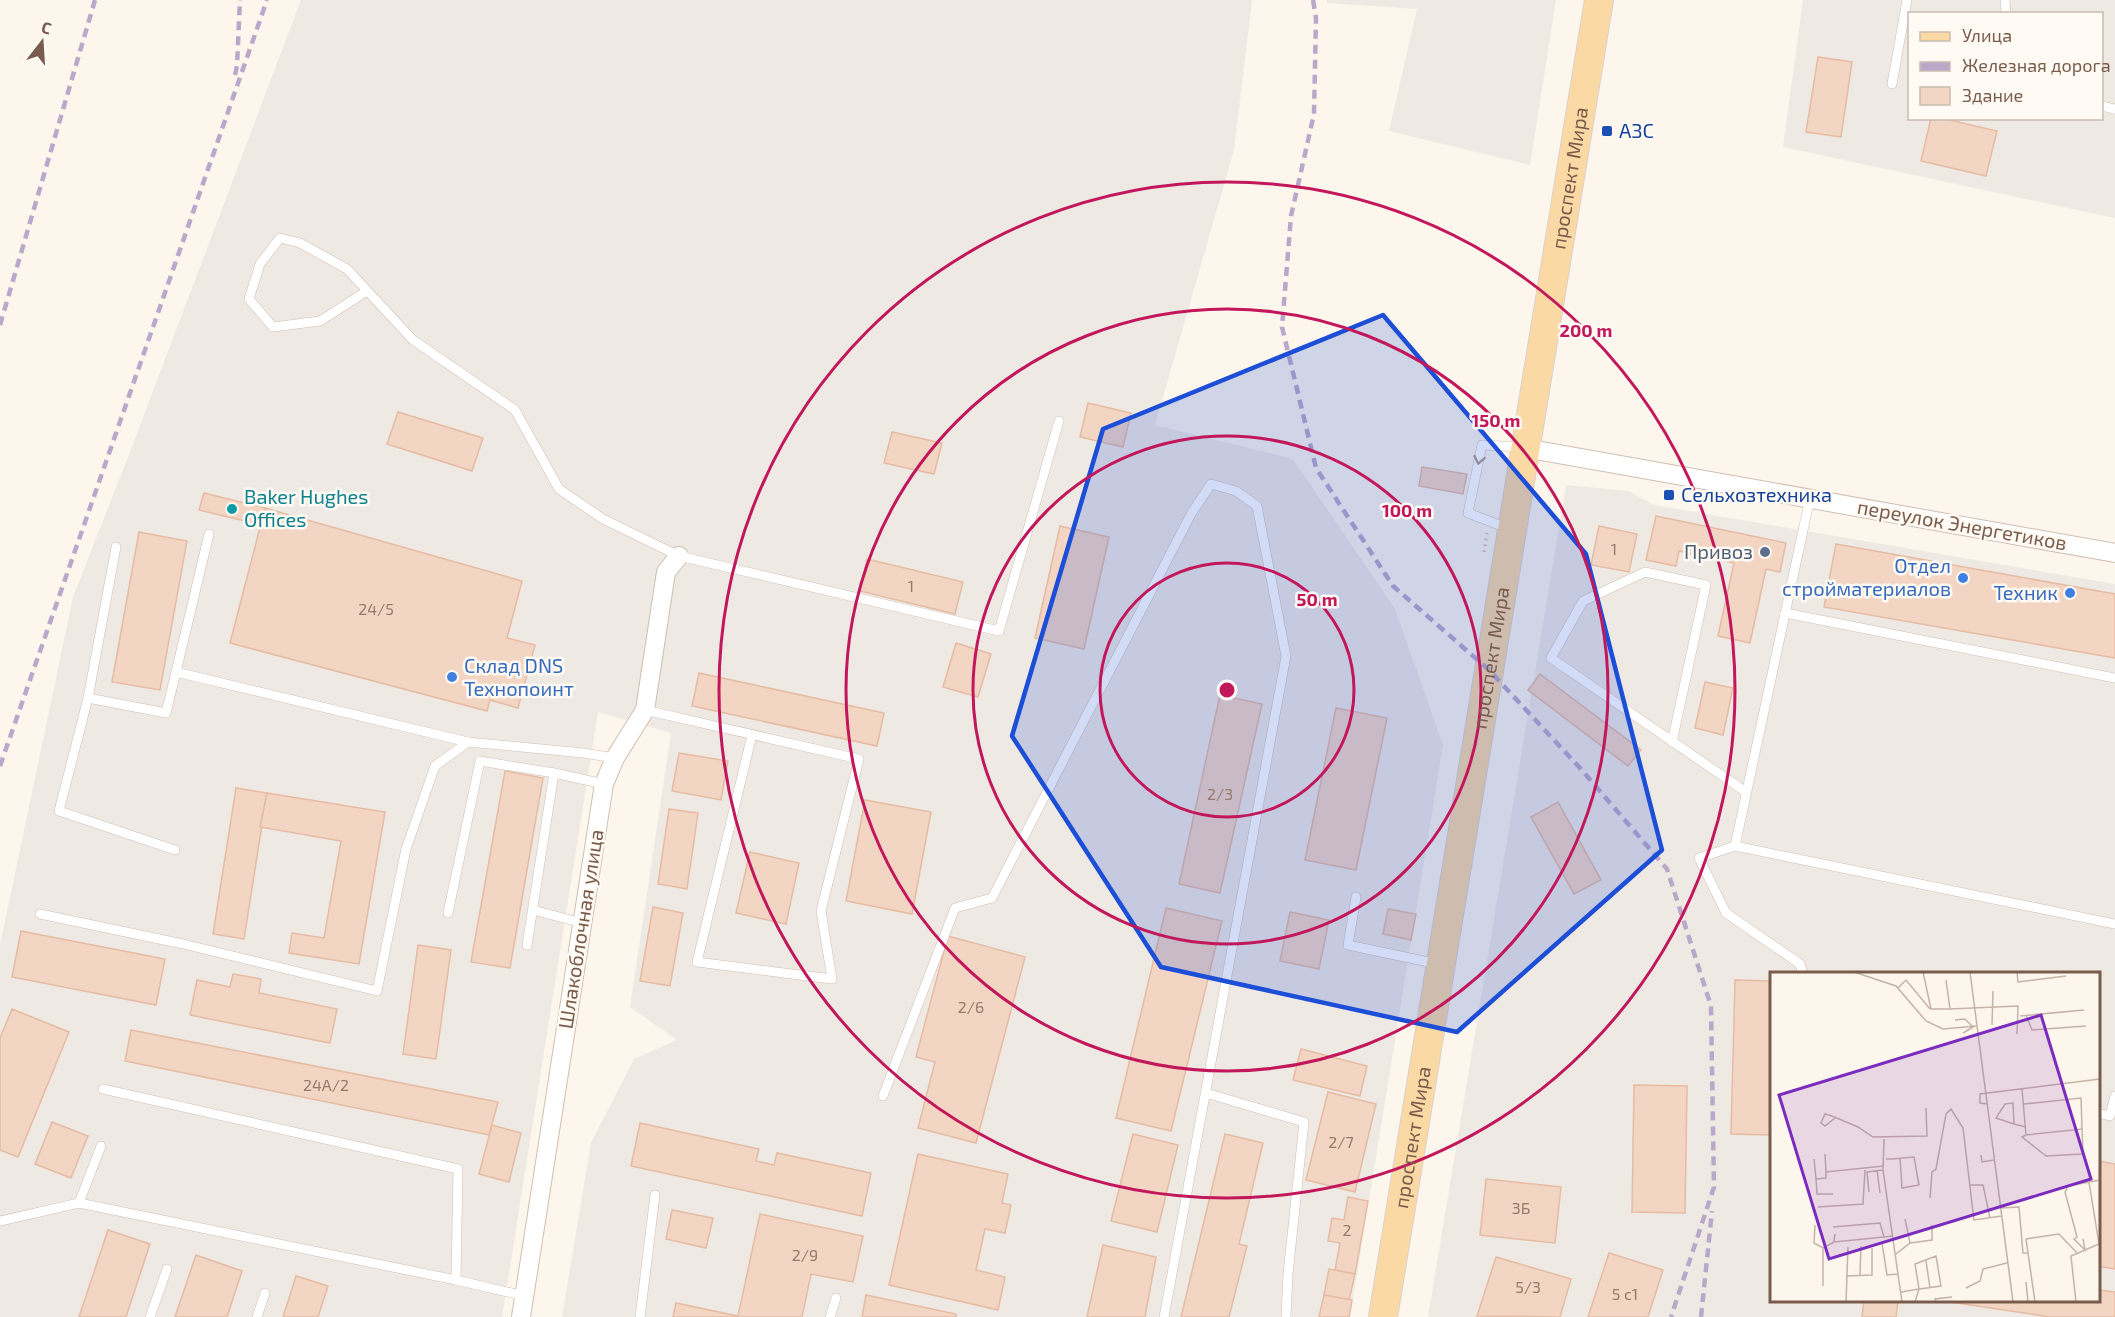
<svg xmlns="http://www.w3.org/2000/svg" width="2115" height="1317" viewBox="0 0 2115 1317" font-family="'Exo 2',sans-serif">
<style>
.industrial{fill:#efe9e4;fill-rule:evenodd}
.building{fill:#f3d5c3;stroke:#e6bba3;stroke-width:1.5}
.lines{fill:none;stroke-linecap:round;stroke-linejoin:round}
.service-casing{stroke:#d1beb0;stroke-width:10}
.minor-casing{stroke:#d1beb0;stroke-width:20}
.primary-casing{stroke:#dad1cd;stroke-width:30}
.path{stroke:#d9b8a5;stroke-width:3;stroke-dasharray:1.5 4.5;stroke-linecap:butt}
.service{stroke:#fff;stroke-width:9}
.minor{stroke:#fff;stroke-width:18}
.primary{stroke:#fbd9a5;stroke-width:28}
.rail{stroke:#b9a8c9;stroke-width:4.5;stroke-dasharray:9 6;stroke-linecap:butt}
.oneway{stroke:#af9d94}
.marked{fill:#1d4ed8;fill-opacity:0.2;stroke:#1d4ed8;stroke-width:4.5;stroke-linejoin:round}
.ring{fill:none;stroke:#c2185b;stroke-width:3}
.transit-dot{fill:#1a4fb4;stroke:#fffaf3;stroke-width:2}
.culture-dot{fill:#0f9aa8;stroke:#fffaf3;stroke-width:2}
.service-dot{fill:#5c6f8a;stroke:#fffaf3;stroke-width:2}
.shop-dot{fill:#3f7fe0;stroke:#fffaf3;stroke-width:2}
.labels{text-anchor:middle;stroke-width:5;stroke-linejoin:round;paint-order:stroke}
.number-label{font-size:16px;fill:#987a6a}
.transit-label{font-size:20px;fill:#164399;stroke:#fffaf3;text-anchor:start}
.street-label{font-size:20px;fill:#7a5c4d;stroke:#fffaf3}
.culture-label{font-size:20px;fill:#0d838f;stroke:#fffaf3;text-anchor:start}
.service-label{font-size:20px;fill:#4e5e75;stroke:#fffaf3;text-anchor:end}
.shop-label{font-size:20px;fill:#366cbe;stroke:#fffaf3;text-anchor:end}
.inset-road{fill:none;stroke:#c5b3a7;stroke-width:1.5}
.view{fill:#7b2cbf;fill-opacity:0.15;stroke:#7b2cbf;stroke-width:3}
.inset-edge{fill:none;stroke:#7a5c4d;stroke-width:3}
.centre{fill:#c2185b;stroke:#fffaf3;stroke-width:3}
.ring-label{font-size:18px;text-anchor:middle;font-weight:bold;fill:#c2185b;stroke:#fffaf3;stroke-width:5;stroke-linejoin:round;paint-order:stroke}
</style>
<rect width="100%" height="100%" fill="#fdf6ec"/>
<g class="industrial">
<polygon points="301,0 1252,0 1234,150 1155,425 1293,459 1395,609 1443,745 1350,1317 562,1317 591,1143 634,1059 677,1040 630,1007 671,733 598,712 502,1317 0,1317 0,945 73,597 130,452"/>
<polygon points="1327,0 1556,0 1530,165 1389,131 1417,9 1327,3"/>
<path d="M1803,0H2115V218L1783,147ZM1910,14H2102V118H1910Z"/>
<path d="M1566,485L1628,491L1654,505L2115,584V1317H1428ZM1772,974H2098V1300H1772Z"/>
</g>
<g class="building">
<polygon points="1818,57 1852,62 1841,137 1806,132"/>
<polygon points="1931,118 1941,118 1997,131 1986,176 1921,161"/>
<polygon points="1088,403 1131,413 1123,447 1080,437"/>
<polygon points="398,412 483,438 472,471 387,444"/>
<polygon points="892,432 942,443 934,474 884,463"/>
<polygon points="1422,467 1467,474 1463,494 1419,486"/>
<polygon points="204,493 265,508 261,525 199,510"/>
<polygon points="265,508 522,581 507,638 535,645 518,708 490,700 487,711 230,643"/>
<polygon points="1656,516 1786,543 1780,572 1766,569 1750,643 1718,636 1734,563 1679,551 1676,566 1646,560"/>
<polygon points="1060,526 1109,537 1084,649 1035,638"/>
<polygon points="1599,526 1637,534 1629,572 1591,565"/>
<polygon points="139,532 187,541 160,690 112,682"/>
<polygon points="1836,544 2115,594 2115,658 1824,607"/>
<polygon points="867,559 963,582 955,614 860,591"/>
<polygon points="956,643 991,654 978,697 943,687"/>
<polygon points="699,673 884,713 877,746 692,706"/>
<polygon points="1540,674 1641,750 1628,766 1528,690"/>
<polygon points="1705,682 1733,688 1723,735 1695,728"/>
<polygon points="1220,695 1262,704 1220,893 1179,884"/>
<polygon points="1336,708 1387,718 1356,870 1305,860"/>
<polygon points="679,753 728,761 721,800 672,791"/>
<polygon points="505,771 543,778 510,968 471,962"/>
<polygon points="236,788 267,793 244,939 213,934"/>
<polygon points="267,793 385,812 359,964 289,953 292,933 324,938 341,841 260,827"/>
<polygon points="865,800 931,812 912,914 846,901"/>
<polygon points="1558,802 1601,880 1574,894 1531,817"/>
<polygon points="669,809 698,813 687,889 658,884"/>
<polygon points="750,852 799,863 786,924 736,913"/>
<polygon points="653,907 683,913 670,986 640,981"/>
<polygon points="1166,908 1222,921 1171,1131 1116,1118"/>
<polygon points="1388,909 1416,914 1411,940 1383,934"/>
<polygon points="1290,912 1329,920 1319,969 1280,961"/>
<polygon points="21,931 165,959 156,1005 12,977"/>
<polygon points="948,936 1025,957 976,1143 918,1128 935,1062 916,1057"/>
<polygon points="418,945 451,950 436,1059 403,1054"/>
<polygon points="233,974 261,979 259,993 337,1009 330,1043 190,1015 197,980 230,987"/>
<polygon points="1735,980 1772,981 1772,1135 1731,1134"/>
<polygon points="12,1009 69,1032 18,1157 0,1150 0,1038"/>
<polygon points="131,1030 447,1092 498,1102 489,1135 125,1061"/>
<polygon points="1301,1049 1367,1066 1360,1096 1293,1080"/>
<polygon points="1634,1085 1687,1086 1685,1213 1632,1212"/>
<polygon points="1328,1092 1376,1104 1355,1192 1306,1180"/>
<polygon points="52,1122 88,1136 71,1178 35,1164"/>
<polygon points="640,1123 759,1149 756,1161 774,1165 777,1153 871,1173 862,1216 631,1166"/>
<polygon points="492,1125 521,1133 509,1182 479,1174"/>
<polygon points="1133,1134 1178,1145 1157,1232 1111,1221"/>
<polygon points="1225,1134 1263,1143 1239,1244 1247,1246 1229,1317 1181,1317"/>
<polygon points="918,1154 1008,1174 1002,1203 1011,1205 1005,1233 985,1229 976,1270 1005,1277 998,1310 889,1285"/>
<polygon points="2098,1161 2115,1164 2115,1269 2098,1266"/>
<polygon points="1486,1179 1561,1187 1555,1243 1480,1235"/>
<polygon points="1348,1197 1368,1201 1355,1274 1335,1270 1340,1243 1328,1241 1332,1218 1344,1220"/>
<polygon points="672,1210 713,1218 706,1248 666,1239"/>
<polygon points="760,1214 863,1236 853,1282 811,1274 802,1317 673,1317 676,1303 738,1316"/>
<polygon points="108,1230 150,1244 126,1317 79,1317"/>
<polygon points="1103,1245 1156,1257 1145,1317 1087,1317"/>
<polygon points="1609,1253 1663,1270 1648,1317 1588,1317"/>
<polygon points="196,1255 242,1271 227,1317 175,1317"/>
<polygon points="1496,1257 1571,1279 1560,1317 1477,1316"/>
<polygon points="1329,1269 1355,1274 1349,1300 1324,1295"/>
<polygon points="296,1276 328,1286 318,1317 283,1317"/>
<polygon points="2098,1290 2115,1292 2115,1317 2050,1317 1937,1300 2098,1300"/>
<polygon points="866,1295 956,1314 956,1317 862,1317"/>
<polygon points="1324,1295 1352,1300 1349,1317 1319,1317"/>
<polygon points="1864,1300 1898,1300 1896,1317 1862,1317"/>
</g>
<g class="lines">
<defs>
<g id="service">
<polyline points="2005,0 2006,14"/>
<polyline points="1892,84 1907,0"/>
<polyline points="2102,106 2115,109"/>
<polyline points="367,291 320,321 273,327 249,299 260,264 280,238 300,243 347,269 413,340 515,410 559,489 603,519 679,556 999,631 1059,421"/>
<polyline points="1510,529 1468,513 1482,445 1523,447"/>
<polyline points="209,534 176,672 468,742 583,753 615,758"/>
<polyline points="116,547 88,698 166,713 176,672"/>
<polyline points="1785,613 2115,678"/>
<polyline points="88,698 59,811 175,850"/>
<polyline points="645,710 859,759 821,911 832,979 697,962 752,735"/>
<polyline points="1672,742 1706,585 1645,572 1583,601 1551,658 1746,792"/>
<polyline points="1735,846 1810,498"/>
<polyline points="1356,897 1348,945 1438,964"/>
<polyline points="533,910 582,923"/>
<polyline points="448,913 480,761 554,773 604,784"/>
<polyline points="40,914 183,944 377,991 406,849 435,766 468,742"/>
<polyline points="527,945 554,773"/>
<polyline points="1803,974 1800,964 1726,913 1699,858 1735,846 2115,924"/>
<polyline points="103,1089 458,1169 456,1280 525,1296"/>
<polyline points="1206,1093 1304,1122 1288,1274 1286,1317"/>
<polyline points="883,1096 955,908 992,898 1191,514 1211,484 1236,491 1257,506 1286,656 1164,1317"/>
<polyline points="2098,1113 2110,1116 2115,1096"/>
<polyline points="101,1146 79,1203 456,1280"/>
<polyline points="0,1221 79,1203"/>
<polyline points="150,1317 167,1269"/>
<polyline points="257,1317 265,1293"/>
<polyline points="640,1317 655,1195"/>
<polyline points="830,1317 836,1298"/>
</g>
<g id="minor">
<polyline points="1525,448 2115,553"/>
<polyline points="521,1317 604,784 615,758 645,710 666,572 679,556"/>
</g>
<g id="primary">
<path id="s1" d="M1383,1317L1599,0"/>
</g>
</defs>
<use href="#service" class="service-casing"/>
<use href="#minor" class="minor-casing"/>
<use href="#primary" class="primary-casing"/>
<polyline class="path" points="1484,552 1487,533"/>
<use href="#service" class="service"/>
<use href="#minor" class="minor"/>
<use href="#primary" class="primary"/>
<g class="rail">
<polyline points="1313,0 1316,18 1314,114 1291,216 1282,327 1316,468 1393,586 1489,670 1580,768 1667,869 1711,1006 1714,1187 1671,1317"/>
<polyline points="235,75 237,66 240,0"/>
<polyline points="0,325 95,0"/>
<polyline points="0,766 267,0"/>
<polyline points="1701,1317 1712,1211"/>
</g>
</g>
<defs><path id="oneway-chevron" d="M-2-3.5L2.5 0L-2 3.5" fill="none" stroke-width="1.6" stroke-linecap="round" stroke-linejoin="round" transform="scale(1.5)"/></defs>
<use class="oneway" href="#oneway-chevron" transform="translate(1479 460) rotate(101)"/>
<path class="marked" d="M1383,315L1586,554L1662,850L1457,1032L1161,967L1012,736L1103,429Z"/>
<g class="ring">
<circle cx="1227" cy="690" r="127"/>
<circle cx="1227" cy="690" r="254"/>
<circle cx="1227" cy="690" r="381"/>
<circle cx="1227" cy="690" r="508"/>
</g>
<g class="transit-dot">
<rect x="1601" y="125" width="12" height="12" rx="3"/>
<rect x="1663" y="489" width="12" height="12" rx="3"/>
</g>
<circle class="culture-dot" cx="232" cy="509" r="6"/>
<circle class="service-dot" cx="1765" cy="552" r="6"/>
<g class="shop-dot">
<circle cx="1963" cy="578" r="6"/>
<circle cx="2070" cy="593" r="6"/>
<circle cx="452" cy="677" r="6"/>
</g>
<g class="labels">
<g class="number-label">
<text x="1614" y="555">1</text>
<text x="911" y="592">1</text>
<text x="376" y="615">24/5</text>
<text x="1220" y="800">2/3</text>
<text x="971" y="1013">2/6</text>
<text x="326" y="1091">24А/2</text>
<text x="1341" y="1148">2/7</text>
<text x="1521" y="1214">3Б</text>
<text x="1347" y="1236">2</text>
<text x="805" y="1261">2/9</text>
<text x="1528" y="1293">5/3</text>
<text x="1625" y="1300">5 с1</text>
</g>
<g class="transit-label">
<text x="1619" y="138">АЗС</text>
<text x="1681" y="502">Сельхозтехника</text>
</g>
<g class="street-label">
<text dy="7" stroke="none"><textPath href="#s1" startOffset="1154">проспект Мира</textPath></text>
<text transform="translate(1962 525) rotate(10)" y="7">переулок Энергетиков</text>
<text dy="7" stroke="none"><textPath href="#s1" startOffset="668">проспект Мира</textPath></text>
<text transform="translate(581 929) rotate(-81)" y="7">Шлакоблочная улица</text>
<text dy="7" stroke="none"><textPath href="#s1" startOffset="182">проспект Мира</textPath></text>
</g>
<g class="culture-label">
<text x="244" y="504">Baker Hughes<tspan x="244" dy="23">Offices</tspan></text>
</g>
<g class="service-label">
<text x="1753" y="559">Привоз</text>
</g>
<g class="shop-label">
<text x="1951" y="573">Отдел<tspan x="1951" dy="23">стройматериалов</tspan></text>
<text x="2058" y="600">Техник</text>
<text x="464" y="673" text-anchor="start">Склад DNS<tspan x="464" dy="23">Технопоинт</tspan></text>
</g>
</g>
<g transform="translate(1770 972)">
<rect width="330" height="330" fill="#fdf6ec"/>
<path class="inset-road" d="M84,0L126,14L156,49L173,57L206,54M153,0L161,37H180M200,0L243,330M247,0L248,10L296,4M176,8L180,37L248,34L247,62M128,16L136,8L160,37M256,43L262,58L316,54M250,44L314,38M185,48L195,47L203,55L193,61M222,53L223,19M252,117L256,163L312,157L313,182L276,184L252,165L256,163M217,132L210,131V122L330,107M254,132L311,126L312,157M65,146L55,154L51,151L55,142L62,144L88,155L103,165L157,164L156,136M244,152L243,131L235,132L226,146L244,152L256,155M114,167L113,198L132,330M55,182L56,200L114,194M211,183L212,190L224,188M44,187L46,207L56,206V200M116,187H122L144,185L149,213L132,216L130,186M107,198L110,221M46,207L47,222H63M200,213H213L220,246M99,220L97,200L113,198M160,226L162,200L166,197L176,142L181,137L193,156L204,248L232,244M48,235L93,232L95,198M231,236L249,235L253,281H258M135,247L140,271M45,253L44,271L53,276L64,270M63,255L110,251L114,265L123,264M65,262L64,270L114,265M313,267L315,278L304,267L307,265L295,220L298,214L330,208M112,271L117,303L128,302M126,282L140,271L162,268V253M156,289L160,316M90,303L91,274M76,304L102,303V276M256,310L258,330M53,314V276M196,316L210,309L213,297L237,291M131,320L149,317L171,314L166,284L145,292L149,317L145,330M76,330L78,275M166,330L165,327L182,325M265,330L256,267L289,262L308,282M306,330L301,284L329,272L319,210"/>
<path class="view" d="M271,43L321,207L59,287L9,123Z"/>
<rect width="330" height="330" class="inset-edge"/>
</g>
<circle cx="1227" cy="690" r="9" class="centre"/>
<g class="ring-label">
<text x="1586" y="337">200 m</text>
<text x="1496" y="427">150 m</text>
<text x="1407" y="517">100 m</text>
<text x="1317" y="606">50 m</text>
</g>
<rect x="1908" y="12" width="195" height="108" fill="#fffaf3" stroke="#cabbb1" stroke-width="1.5"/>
<rect x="1920" y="32" width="30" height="9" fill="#fbd9a5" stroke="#cabbb1" stroke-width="1.5"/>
<text x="1962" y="42" font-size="18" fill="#7a5c4d">Улица</text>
<rect x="1920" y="62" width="30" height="9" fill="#b9a8c9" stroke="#cabbb1" stroke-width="1.5"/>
<text x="1962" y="72" font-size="18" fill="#7a5c4d">Железная дорога</text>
<rect x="1920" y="87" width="30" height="18" fill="#f3d5c3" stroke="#cabbb1" stroke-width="1.5"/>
<text x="1962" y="102" font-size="18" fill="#7a5c4d">Здание</text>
<g transform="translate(42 42) rotate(17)" stroke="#fffaf3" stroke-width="4.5" paint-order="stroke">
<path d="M0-4.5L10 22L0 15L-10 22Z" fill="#7a5c4d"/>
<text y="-9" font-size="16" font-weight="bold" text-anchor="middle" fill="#7a5c4d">С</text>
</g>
</svg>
